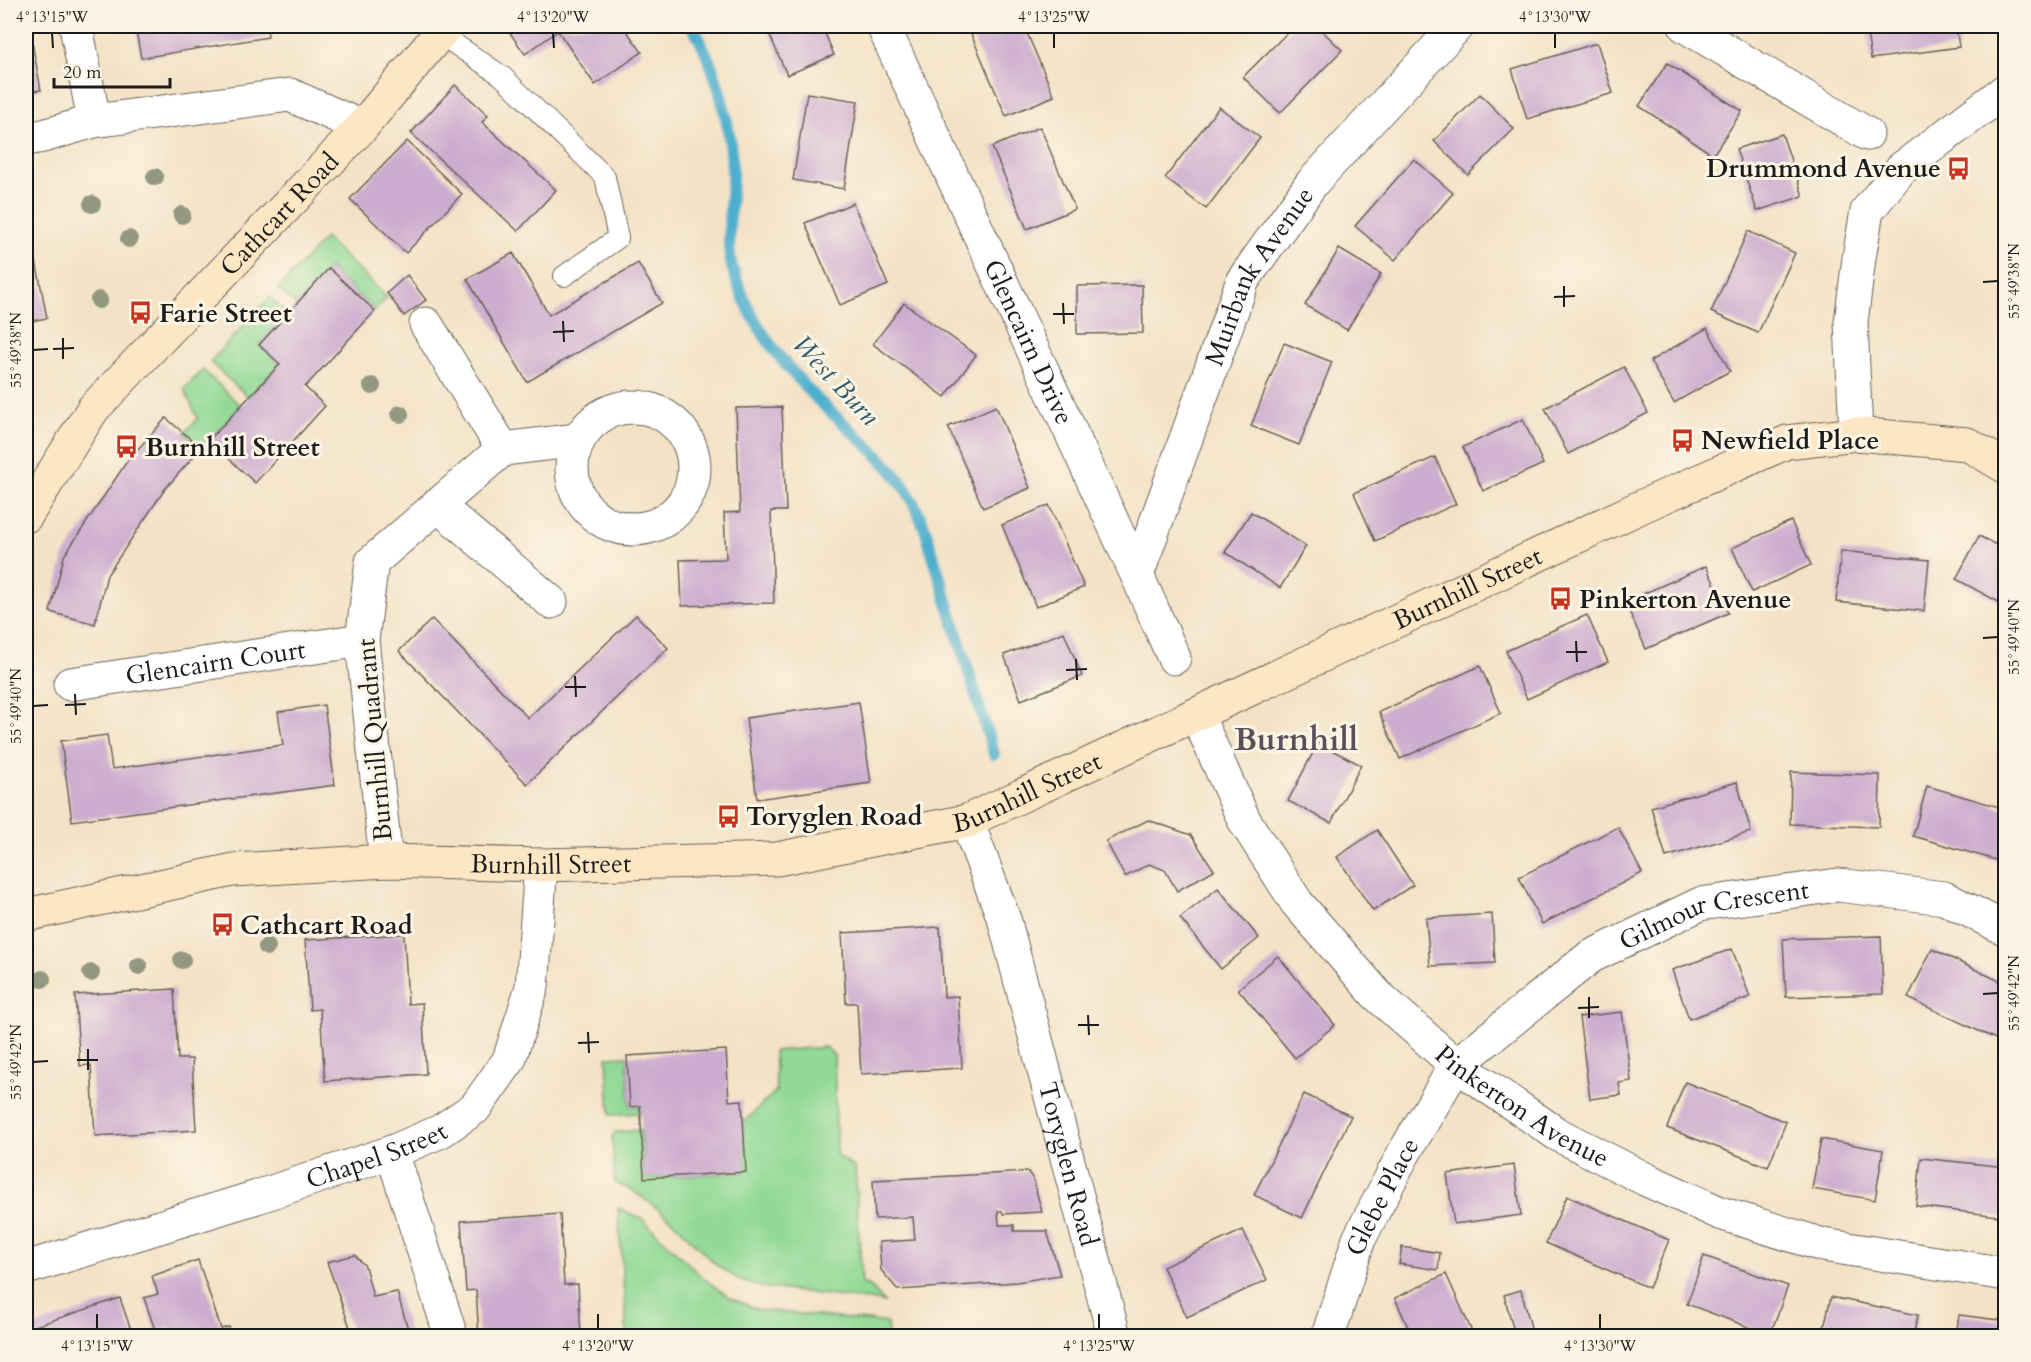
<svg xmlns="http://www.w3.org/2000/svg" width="2031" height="1362" viewBox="0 0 2031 1362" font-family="Cardo,serif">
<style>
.green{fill:#91d994;stroke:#567a58;stroke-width:1.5}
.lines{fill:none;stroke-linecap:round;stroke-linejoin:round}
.stream{stroke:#4eafcd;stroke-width:12}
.building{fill:#cdadcf}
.lane-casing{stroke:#676158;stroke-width:22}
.street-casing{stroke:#676158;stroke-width:35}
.secondary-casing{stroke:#676158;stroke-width:35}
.lane{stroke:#fff;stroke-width:20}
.street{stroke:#fff;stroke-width:33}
.secondary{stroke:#fce6c4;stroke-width:33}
.tree{fill:#939980}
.ticks{fill:none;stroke:#1c1c1c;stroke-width:2}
.labels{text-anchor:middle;stroke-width:6;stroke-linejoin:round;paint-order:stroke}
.poi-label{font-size:26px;font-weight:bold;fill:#1c1c1c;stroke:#fcf5e5;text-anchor:start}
.street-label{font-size:26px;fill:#1c1c1c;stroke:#fcf5e5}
.water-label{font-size:27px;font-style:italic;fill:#325e6c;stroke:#fcf5e5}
.district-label{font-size:32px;font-weight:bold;fill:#5a4f5b;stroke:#fcf5e5}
.neatline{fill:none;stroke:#1c1c1c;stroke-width:2}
.ticks-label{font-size:15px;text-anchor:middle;fill:#1c1c1c}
</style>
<rect width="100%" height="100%" fill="#fcf5e5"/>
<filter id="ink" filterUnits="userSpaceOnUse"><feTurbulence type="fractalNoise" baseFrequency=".0167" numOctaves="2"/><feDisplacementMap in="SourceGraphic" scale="12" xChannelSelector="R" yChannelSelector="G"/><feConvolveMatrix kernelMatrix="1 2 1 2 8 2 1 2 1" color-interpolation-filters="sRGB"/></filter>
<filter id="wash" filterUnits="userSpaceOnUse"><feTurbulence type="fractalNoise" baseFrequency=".008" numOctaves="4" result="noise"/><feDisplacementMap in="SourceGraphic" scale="24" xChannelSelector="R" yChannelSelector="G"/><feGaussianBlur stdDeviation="1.35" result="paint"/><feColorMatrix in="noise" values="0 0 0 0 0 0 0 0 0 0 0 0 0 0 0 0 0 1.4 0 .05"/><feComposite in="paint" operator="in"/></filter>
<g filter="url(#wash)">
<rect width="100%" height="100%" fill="#f3e2c6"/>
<g class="green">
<polygon points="325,238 387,297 375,311 329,268 296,305 278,289"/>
<polygon points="270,297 287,314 259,345 280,364 248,397 210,362"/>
<polygon points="203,370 241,406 201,448 184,433 198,419 184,389"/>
<polygon points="825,1047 834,1055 837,1156 855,1168 862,1284 869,1285 884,1302 761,1287 741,1281 714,1263 675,1223 653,1205 633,1191 615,1183 612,1136 616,1132 641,1130 644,1178 745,1172 743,1123 776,1091 774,1051"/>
<polygon points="627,1056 630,1107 640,1106 640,1113 610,1115 607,1057"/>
<polygon points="618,1208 642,1219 702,1277 730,1298 759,1310 887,1323 888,1336 627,1336"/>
</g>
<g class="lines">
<path class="stream" d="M692,26C717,67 733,130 732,178C731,204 727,230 730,256C731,269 739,286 744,299C763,340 788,369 819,401C846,427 881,454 903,485C913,499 919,514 925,529L994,754"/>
</g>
<g id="blocks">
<g class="building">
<polygon points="26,26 29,26 41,90 26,92"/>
<polygon points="135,26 267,26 268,37 141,58"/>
<polygon points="505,26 623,26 642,52 595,85 558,31 525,54"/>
<polygon points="766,26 822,26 834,55 787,75"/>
<polygon points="990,26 1024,26 1054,96 1006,116 971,34"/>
<polygon points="1294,26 1317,26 1342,50 1280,113 1243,77"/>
<polygon points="1866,26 1956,26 1959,47 1871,59"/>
<polygon points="1597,43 1613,93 1527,119 1512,69"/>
<polygon points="1667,63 1742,111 1713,155 1639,106"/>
<polygon points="455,85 488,115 482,122 556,190 518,231 411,133"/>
<polygon points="807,93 858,101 844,189 793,180"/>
<polygon points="1480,94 1514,129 1468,175 1434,141"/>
<polygon points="1219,107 1260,138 1206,209 1165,178"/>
<polygon points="1040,127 1075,209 1027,229 992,147"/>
<polygon points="1782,134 1803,196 1757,211 1736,149"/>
<polygon points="407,141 462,194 406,253 350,199"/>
<polygon points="1414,159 1453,193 1395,260 1355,226"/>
<polygon points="853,203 888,285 840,305 805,223"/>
<polygon points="26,209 47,318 26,322"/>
<polygon points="1748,231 1795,253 1758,333 1711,312"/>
<polygon points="1339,249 1381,274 1347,330 1305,305"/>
<polygon points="513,253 549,315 638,263 662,303 527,382 467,279"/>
<polygon points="329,268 375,311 305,387 325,406 255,483 209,440 280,364 259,345"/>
<polygon points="407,275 426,300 404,316 387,293"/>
<polygon points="1142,285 1143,333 1077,334 1077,286"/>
<polygon points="904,303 976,355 945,397 873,344"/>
<polygon points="1707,328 1730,371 1674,403 1650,361"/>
<polygon points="1284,343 1332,362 1299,445 1251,426"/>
<polygon points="1624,367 1648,413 1568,454 1545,408"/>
<polygon points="996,406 1030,488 983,508 948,427"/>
<polygon points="782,407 786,511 771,511 774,603 682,606 680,560 726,559 724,513 740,512 736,408"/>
<polygon points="166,418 201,448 165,489 107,575 95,624 50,612 64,556 128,460"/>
<polygon points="1523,419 1543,464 1483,491 1463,447"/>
<polygon points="1435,457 1456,504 1375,541 1354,493"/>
<polygon points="1049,505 1084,587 1036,607 1002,525"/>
<polygon points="1251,512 1306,546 1280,588 1225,552"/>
<polygon points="1791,521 1811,565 1752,592 1732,548"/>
<polygon points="1979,536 2006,550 2006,606 1956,579"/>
<polygon points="1841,551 1929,560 1924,611 1836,602"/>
<polygon points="1706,566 1728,613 1646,649 1625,602"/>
<polygon points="636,615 668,648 527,784 399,651 432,619 528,718"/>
<polygon points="1587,615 1608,662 1527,699 1506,651"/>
<polygon points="1064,632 1082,676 1021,700 1004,655"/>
<polygon points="1480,666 1501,713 1400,759 1379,712"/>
<polygon points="859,702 871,783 757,799 746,718"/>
<polygon points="324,705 335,785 72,821 61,741 107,735 112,769 283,745 278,712"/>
<polygon points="1318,743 1361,765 1331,823 1288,801"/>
<polygon points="1791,772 1880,775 1879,827 1790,824"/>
<polygon points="1737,782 1751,832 1666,857 1651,807"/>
<polygon points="1927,786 2006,809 2006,863 1913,836"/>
<polygon points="1148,820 1191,835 1214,870 1177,891 1165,870 1149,864 1125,877 1106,841"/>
<polygon points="1618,827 1642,873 1542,924 1519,877"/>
<polygon points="1377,830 1413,885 1373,911 1337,857"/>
<polygon points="1218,888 1259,938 1221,969 1180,918"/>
<polygon points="1492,914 1495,963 1430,966 1426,918"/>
<polygon points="940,927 944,997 958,996 962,1068 861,1074 857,1003 846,1003 842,933"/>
<polygon points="404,934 408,1004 422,1003 426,1074 325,1081 320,1009 310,1010 305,940"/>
<polygon points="1881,936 1883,994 1786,997 1783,939"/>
<polygon points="1732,949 1750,997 1689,1019 1672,970"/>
<polygon points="1932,949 2006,984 2006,1026 1998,1040 1908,998"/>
<polygon points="1278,956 1335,1025 1295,1058 1238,989"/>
<polygon points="174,989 178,1059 192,1059 196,1130 95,1136 91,1065 80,1066 75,995"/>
<polygon points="1622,1012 1631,1081 1619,1083 1621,1095 1590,1099 1579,1017"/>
<polygon points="726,1050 729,1101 742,1100 746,1172 644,1178 640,1106 630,1107 627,1056"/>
<polygon points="1685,1082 1786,1122 1768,1167 1667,1128"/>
<polygon points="1304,1094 1351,1116 1302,1218 1254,1195"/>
<polygon points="1821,1139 1883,1150 1875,1200 1812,1189"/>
<polygon points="1921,1158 2006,1167 2006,1217 1916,1206"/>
<polygon points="1514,1165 1521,1215 1454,1224 1447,1174"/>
<polygon points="1028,1172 1033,1179 1042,1212 1003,1214 1002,1211 998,1211 999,1225 1014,1225 1014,1231 1047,1231 1060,1275 1017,1282 898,1290 881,1270 879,1242 915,1240 913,1217 875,1219 873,1180"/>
<polygon points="1567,1196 1669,1240 1649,1288 1546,1243"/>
<polygon points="560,1214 564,1285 578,1284 581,1336 479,1336 476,1290 466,1291 461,1221"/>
<polygon points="1243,1230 1267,1280 1187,1317 1163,1267"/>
<polygon points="1402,1247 1440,1253 1438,1270 1399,1264"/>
<polygon points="355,1255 365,1266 373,1297 397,1292 410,1336 353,1336 327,1262"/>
<polygon points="1704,1256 1788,1286 1770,1335 1687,1304"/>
<polygon points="198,1260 221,1329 229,1327 233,1336 173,1336 170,1328 156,1333 144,1298 158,1294 152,1276"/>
<polygon points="1446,1274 1474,1336 1412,1336 1395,1298"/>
<polygon points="1521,1290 1532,1331 1515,1335 1504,1295"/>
<polygon points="1831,1297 1918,1315 1913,1336 1822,1336"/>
<polygon points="120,1298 133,1336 26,1336 26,1329"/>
<polygon points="1959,1315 2006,1321 2006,1336 1956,1336"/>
</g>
</g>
</g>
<g filter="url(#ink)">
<use href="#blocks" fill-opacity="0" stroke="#676158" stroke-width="1.5"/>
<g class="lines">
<defs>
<polyline id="lane" points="440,34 502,76 605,177 618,238 564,276"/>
<g id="street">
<polyline points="76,26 94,121"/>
<path id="s1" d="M883,26L1137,575L1174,658"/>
<polyline points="1685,26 1867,134"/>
<polyline points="26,139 43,136 94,121 290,95 362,127"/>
<polyline points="426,324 503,449"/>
<circle cx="633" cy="468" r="61"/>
<polyline points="1856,434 1851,322 1859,258 1867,211 1901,169 2006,90"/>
<polyline points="437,505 551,602"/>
<path id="s2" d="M1137,575L1243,280L1312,183L1457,26"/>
<path id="s3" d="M70,684L362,640"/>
<path id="s4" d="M1197,715L1244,820L1297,903L1376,994L1456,1065L1557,1134L1645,1179L1720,1213L1823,1245L2006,1274"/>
<path id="s5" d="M967,821L1005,922L1114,1336"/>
<polyline points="386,861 362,640 372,562 503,449 578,440"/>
<polyline points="392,1152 451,1336"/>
<path id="s6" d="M26,1268L257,1197L392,1152L441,1131L475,1108L509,1060L532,987L541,865"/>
<path id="s7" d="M1328,1336L1359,1239L1404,1153L1456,1065L1590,957L1700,904L1838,885L1944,898L2006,929"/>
</g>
<g id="secondary">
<path id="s8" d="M26,516L93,409L362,127L446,26"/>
<path id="s9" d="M26,915L233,870L386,861L541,865L777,859L967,821L1645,505L1787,442L1856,434L1967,444L2006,467"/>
</g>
</defs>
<use href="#lane" class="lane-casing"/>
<use href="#street" class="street-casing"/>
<use href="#secondary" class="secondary-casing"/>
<use href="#lane" class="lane"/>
<use href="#street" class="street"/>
<use href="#secondary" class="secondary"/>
</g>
<g class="tree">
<circle cx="155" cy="177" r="9"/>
<circle cx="92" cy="204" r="9"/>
<circle cx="182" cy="215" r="9"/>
<circle cx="129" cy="239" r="9"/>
<circle cx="99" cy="300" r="9"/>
<circle cx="372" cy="386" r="9"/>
<circle cx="400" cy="414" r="9"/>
<circle cx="267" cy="947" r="9"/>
<circle cx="182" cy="960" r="9"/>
<circle cx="139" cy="966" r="9"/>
<circle cx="91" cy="973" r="9"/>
<circle cx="42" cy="979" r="9"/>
</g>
</g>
<path class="ticks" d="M52,33L53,48M553,33L554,48M1054,33V48M1555,33V48M1983,282L1998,281M1564,286V307M1554,297L1575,296M1063,303L1064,324M1053,314H1074M563,321L564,342M553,332L574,331M63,338V359M53,349L74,348M33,350L48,349M1983,638L1998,637M1576,641L1577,662M1566,652H1587M1076,659L1077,680M1066,670L1087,669M575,676L576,697M565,687H586M75,694L76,715M65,705L86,704M33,706L48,705M1983,994L1998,993M1589,997V1018M1578,1008L1599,1007M1088,1015L1089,1035M1078,1025H1099M588,1032L589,1053M578,1043L599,1042M88,1049V1070M77,1060H98M33,1062L48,1061M97,1314V1329M598,1314V1329M1099,1314V1329M1600,1314V1329"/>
<defs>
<symbol id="bus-bare" viewBox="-9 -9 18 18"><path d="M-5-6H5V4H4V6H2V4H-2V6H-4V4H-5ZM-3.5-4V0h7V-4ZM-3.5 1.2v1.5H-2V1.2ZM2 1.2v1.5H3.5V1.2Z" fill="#c8321e" stroke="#fcf5e5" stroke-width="2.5" paint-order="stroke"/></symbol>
</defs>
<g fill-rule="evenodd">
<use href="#bus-bare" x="1942" y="152" width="33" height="33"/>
<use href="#bus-bare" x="124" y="296" width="33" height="33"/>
<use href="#bus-bare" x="1666" y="424" width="33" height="33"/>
<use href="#bus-bare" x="110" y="430" width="33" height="33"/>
<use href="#bus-bare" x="1544" y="582" width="33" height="33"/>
<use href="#bus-bare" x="712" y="800" width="33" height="33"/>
<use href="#bus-bare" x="206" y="908" width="33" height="33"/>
</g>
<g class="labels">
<g class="poi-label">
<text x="1941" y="177" text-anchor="end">Drummond Avenue</text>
<text x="159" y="322">Farie Street</text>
<text x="1701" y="449">Newfield Place</text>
<text x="145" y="456">Burnhill Street</text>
<text x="1579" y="608">Pinkerton Avenue</text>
<text x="746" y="825">Toryglen Road</text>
<text x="240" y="934">Cathcart Road</text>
</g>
<g class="street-label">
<text dy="9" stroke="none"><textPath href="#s8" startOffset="396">Cathcart Road</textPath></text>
<text dy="9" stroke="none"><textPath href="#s2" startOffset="324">Muirbank Avenue</textPath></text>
<text dy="9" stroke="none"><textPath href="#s1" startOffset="348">Glencairn Drive</textPath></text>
<text dy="9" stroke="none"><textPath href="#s9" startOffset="1502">Burnhill Street</textPath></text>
<text dy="9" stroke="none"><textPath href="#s3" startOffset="147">Glencairn Court</textPath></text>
<text transform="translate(374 740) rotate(-95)" y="9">Burnhill Quadrant</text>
<text dy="9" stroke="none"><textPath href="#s9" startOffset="1016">Burnhill Street</textPath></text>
<text dy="9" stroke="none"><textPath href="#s9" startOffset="530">Burnhill Street</textPath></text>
<text dy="9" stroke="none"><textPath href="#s7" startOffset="606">Gilmour Crescent</textPath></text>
<text dy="9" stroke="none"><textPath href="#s4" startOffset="519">Pinkerton Avenue</textPath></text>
<text dy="9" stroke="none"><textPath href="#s6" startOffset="368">Chapel Street</textPath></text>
<text dy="9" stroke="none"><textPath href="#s5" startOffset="358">Toryglen Road</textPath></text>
<text dy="9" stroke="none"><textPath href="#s7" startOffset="150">Glebe Place</textPath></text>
</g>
<g class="water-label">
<text transform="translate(836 380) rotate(47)" y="9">West Burn</text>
</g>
<g class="district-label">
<text x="1296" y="750">Burnhill</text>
</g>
</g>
<rect width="2031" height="1362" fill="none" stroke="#fcf5e5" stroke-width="66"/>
<path d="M54 78v9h116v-9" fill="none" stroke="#1c1c1c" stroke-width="3"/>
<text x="63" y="78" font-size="18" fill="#1c1c1c" stroke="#fcf5e5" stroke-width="4.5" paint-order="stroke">20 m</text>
<rect x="33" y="33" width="1965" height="1296" class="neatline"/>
<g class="ticks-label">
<text x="52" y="22">4°13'15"W</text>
<text x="553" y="22">4°13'20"W</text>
<text x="1054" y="22">4°13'25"W</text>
<text x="1555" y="22">4°13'30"W</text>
<text transform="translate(2014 281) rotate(-90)" y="5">55°49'38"N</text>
<text transform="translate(16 350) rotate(-90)" y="5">55°49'38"N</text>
<text transform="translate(2014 637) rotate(-90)" y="5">55°49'40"N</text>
<text transform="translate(16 706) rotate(-90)" y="5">55°49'40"N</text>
<text transform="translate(2014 993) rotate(-90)" y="5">55°49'42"N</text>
<text transform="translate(16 1062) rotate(-90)" y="5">55°49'42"N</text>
<text x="97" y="1351">4°13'15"W</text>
<text x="598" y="1351">4°13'20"W</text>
<text x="1099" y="1351">4°13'25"W</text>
<text x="1600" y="1351">4°13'30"W</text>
</g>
</svg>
